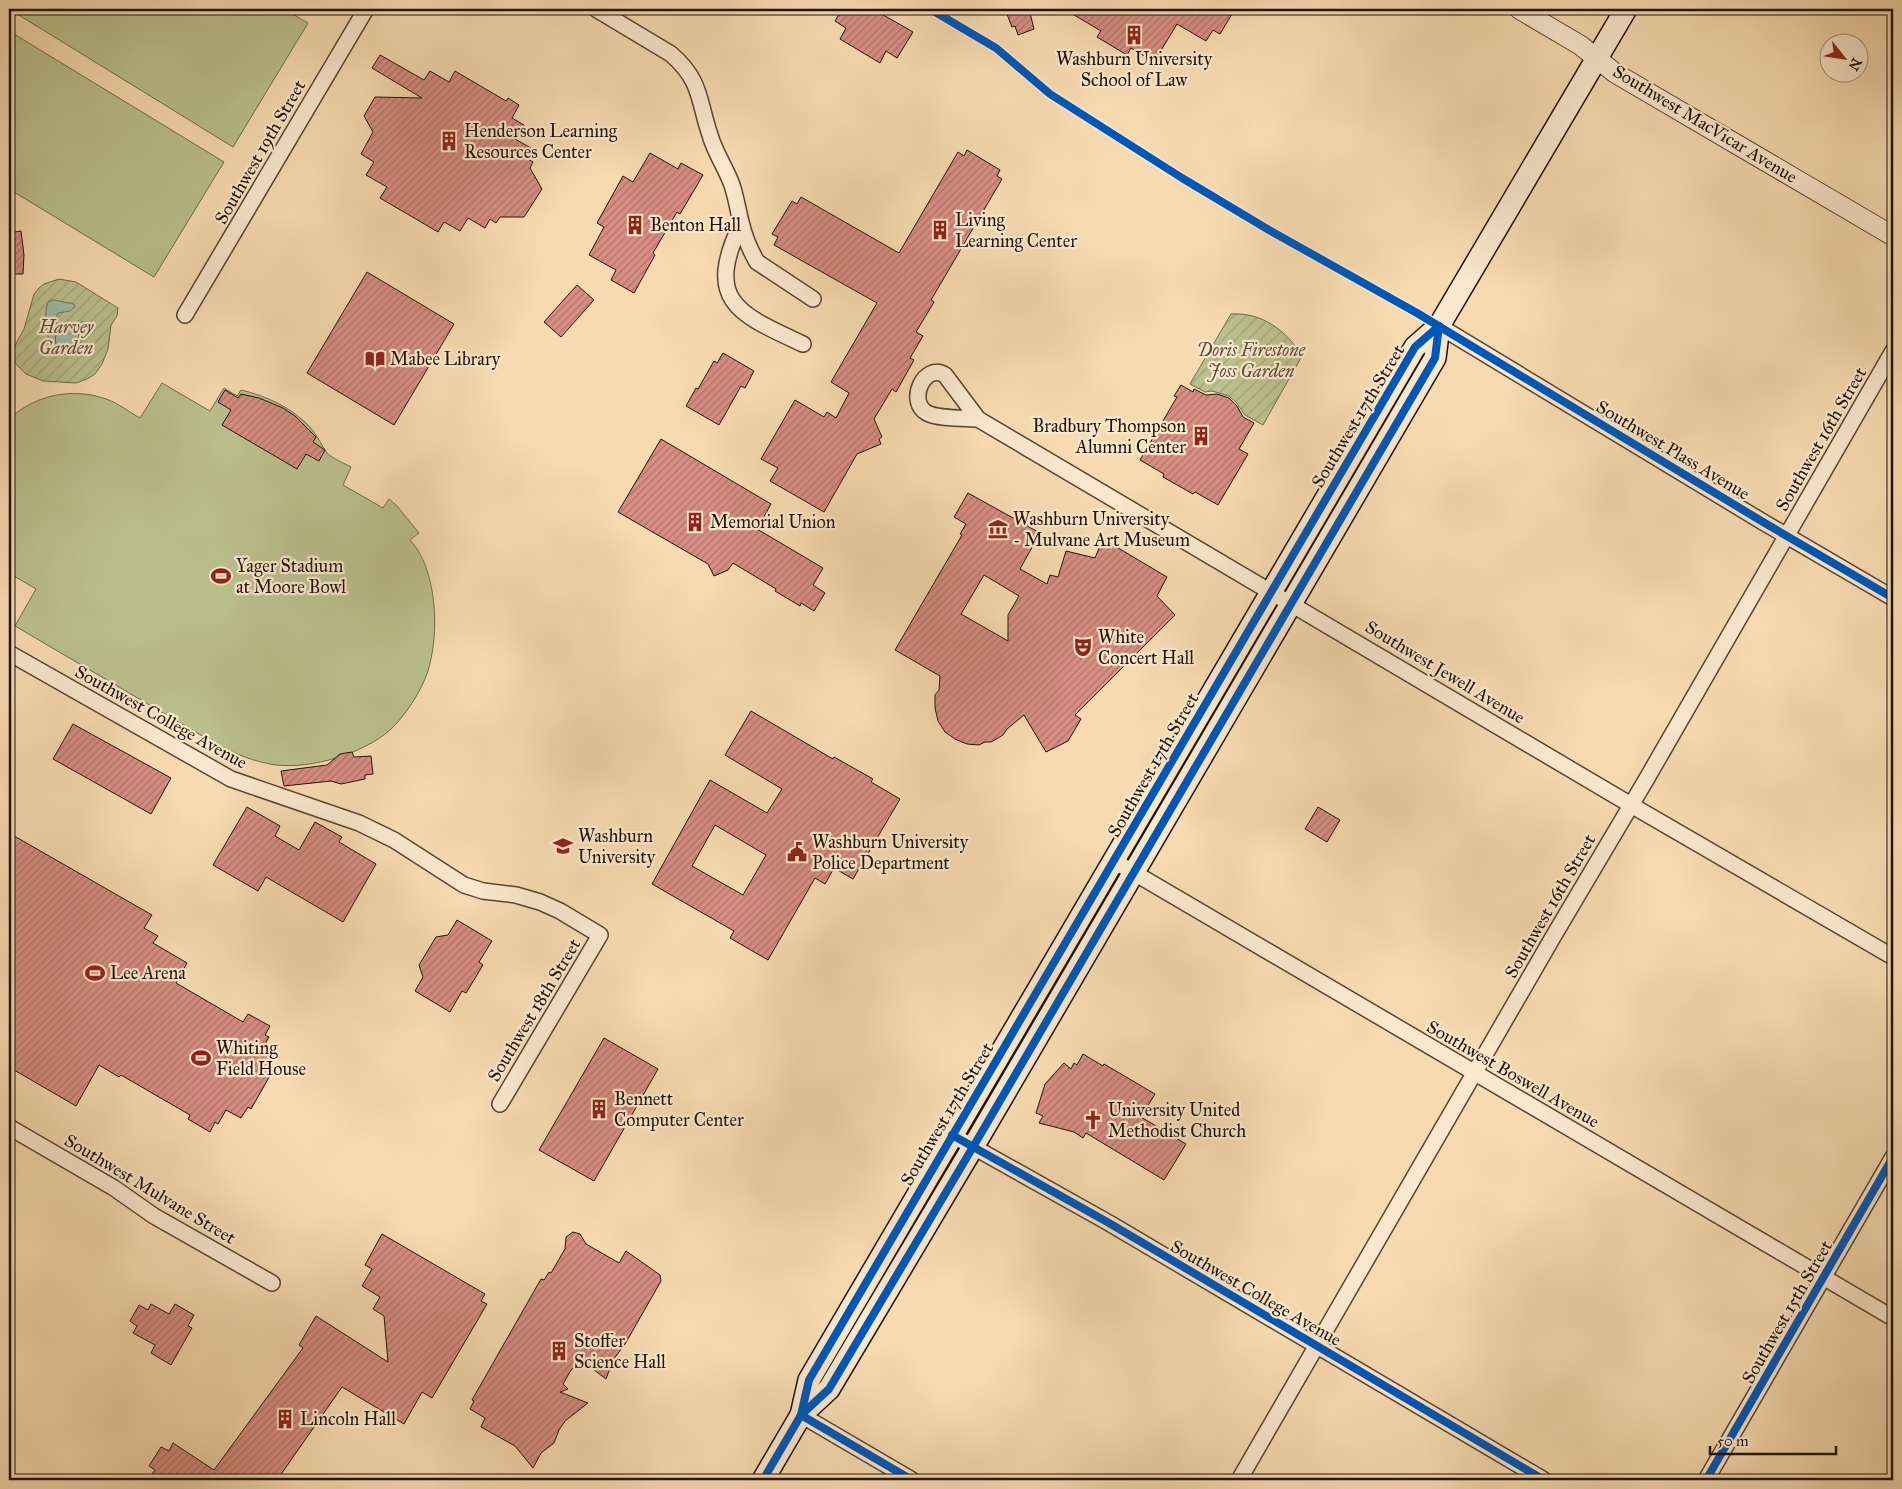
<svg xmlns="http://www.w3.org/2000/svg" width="1902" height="1489" viewBox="0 0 1902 1489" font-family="'IM FELL Great Primer',serif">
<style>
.green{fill:#bac08d;stroke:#6d6a4a}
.garden{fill:url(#garden-furrows);stroke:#6d6a4a}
.water{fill:#9ebba6;stroke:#6c7867}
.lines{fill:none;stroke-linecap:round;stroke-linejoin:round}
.shore{stroke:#5f6757;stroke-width:1}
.building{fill:url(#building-hatch);stroke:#201308;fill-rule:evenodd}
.minor-casing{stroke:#564532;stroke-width:18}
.tertiary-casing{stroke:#564532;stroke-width:21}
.secondary-casing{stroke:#201308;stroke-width:24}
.minor{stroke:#fae7cc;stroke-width:15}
.tertiary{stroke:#fae7cc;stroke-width:19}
.secondary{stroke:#fae7cc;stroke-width:21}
.cycleway-casing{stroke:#fae7cc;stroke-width:11}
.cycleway{stroke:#0057b8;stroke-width:8}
.labels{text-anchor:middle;stroke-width:4.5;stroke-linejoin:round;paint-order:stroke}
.poi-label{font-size:18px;fill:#201308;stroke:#fae7cc;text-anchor:start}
.street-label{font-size:18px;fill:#201308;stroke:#fae7cc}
.park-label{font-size:18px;font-style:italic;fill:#565037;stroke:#fae7cc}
</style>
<defs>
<pattern id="garden-furrows" width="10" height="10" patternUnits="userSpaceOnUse" patternTransform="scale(1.25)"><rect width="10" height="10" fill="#bac08d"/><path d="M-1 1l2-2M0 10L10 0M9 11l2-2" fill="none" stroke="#a0a478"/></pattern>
<pattern id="building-hatch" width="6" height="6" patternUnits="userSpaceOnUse" patternTransform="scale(1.25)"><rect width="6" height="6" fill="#d88e82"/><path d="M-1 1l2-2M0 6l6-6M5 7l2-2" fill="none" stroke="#af7368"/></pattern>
</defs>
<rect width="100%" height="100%" fill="#f7dab0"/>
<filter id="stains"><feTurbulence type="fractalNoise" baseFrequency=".004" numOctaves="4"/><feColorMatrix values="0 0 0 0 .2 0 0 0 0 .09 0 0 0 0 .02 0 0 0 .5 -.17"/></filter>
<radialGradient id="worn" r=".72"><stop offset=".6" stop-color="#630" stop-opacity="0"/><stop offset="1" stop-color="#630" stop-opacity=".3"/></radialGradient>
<g class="green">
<polygon points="9,9 284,9 308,23 233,147"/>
<polygon points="9,31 224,162 154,277 9,189"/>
<path d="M162,383L210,411L224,388L237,396L241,390C267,396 292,408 310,427C317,435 322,446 327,453C333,459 344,463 351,467L343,485L383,508L389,499L397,506L419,533L410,540C426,557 432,584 434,606C436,628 434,652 427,674C420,693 405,716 390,730C363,754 311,769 276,765C255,762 235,754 216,744L15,626L36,589L9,573V419C35,395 72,387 106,399C118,403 129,412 140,418Z"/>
</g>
<g class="garden">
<polygon points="59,279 76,282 118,308 117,316 111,325 108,349 102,364 95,374 87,379 76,383 43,381 26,374 13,361 13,349 24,329 34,294 39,288 44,284"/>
<path d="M1231,314C1262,312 1287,331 1302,356L1263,425L1245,415L1236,402L1229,396L1212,391L1205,392L1190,384Z"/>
</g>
<path class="water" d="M54,300L74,304L75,307L70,311L58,313L55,319L57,325C66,328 76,321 85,322L87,325C84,343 72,363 52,351C48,339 42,312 49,301Z"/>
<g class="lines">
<path class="shore" d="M78,328L80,330C79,339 74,346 66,350L56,348L55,332Z"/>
</g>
<g class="building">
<polygon points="842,9 873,9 913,32 897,58 886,51 880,63 840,39 846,28 835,21"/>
<polygon points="1005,9 1023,9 1025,14 1030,13 1034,29 1018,35 1015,26 1012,27"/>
<polygon points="1064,9 1235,9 1220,34 1213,30 1206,41 1177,24 1154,62 1131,48 1127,55 1097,37 1101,31"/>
<polygon points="380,55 424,80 430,71 449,82 455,71 506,101 508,98 519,105 512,118 524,125 515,139 531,148 526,158 533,162 530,168 542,189 524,217 500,217 496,223 490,219 485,228 468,218 460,231 444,222 438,232 380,198 387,187 366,175 374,162 361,154 373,132 364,116 375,97 422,98 372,68"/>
<polygon points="967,150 1000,170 997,176 1002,179 931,300 934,302 916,332 923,336 910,358 914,360 896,392 892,389 874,419 882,437 879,439 881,444 857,454 824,512 770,481 778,468 761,459 795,400 824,417 827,412 836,418 849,393 831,382 877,303 774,245 778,237 772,234 792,201 797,204 801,197 899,253 958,152 964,156"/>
<polygon points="650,153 678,169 681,163 703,175 680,214 677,212 653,253 655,255 634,293 611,280 616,270 589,255 604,227 597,223 623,176 633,182"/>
<polygon points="21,231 24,255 23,274 9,274 9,233"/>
<polygon points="367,272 454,324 394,425 307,373"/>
<polygon points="577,285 594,300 561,337 544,322"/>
<polygon points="723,353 754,371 745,388 741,386 719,425 686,406 696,388 698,389 714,361 717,363"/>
<polygon points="1181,385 1193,392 1194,389 1206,395 1217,394 1229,398 1237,406 1243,417 1254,423 1239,449 1248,454 1218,505 1195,492 1193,494 1163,477 1164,474 1140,460 1177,397 1174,396"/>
<polygon points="225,390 238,398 241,394 259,398 283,408 295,416 316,437 313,442 325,450 319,461 306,454 297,469 222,425 231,410 218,402"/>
<polygon points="661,439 771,504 757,529 823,568 813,585 825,593 814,611 801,603 800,606 775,591 776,589 733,563 728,570 714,576 708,564 618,512"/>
<path d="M968,493L1040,533L1020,569L1047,584L1050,575L1058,577L1066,551L1095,558L1103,539L1167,577L1157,596L1175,615L1075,715L1081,719L1068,741L1046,752L1024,715L1007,729L1003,735L991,742H985L979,745L967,744L955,739L945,732L938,721L935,708V695L939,690L940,676L895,650L962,535L960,534L966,524L954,517ZM984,575L1019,596L1008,615V641L961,614Z"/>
<path d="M751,711L833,759L834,757L873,779L871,782L900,799L853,879L834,868L825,884L815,878L768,960L730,938L734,931L652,884L710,780L767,813L782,789L725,755ZM715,825L766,855L743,895L692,866Z"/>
<polygon points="73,724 171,778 151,814 53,759"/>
<polygon points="352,752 354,757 371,756 373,774 365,775 365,779 341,784 331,781 284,786 281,771 327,765 340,754"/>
<polygon points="247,807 280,826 275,836 299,850 315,822 342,837 339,842 376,864 343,922 266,877 258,891 213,865"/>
<polygon points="1318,807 1340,820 1327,842 1305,829"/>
<polygon points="9,833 152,915 144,928 158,936 153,943 187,963 176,983 243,1022 248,1014 270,1026 265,1035 269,1037 261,1051 275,1059 269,1070 272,1072 251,1109 248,1107 241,1118 226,1110 218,1124 215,1122 210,1132 188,1119 190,1115 121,1075 119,1077 99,1065 76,1106 9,1067"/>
<polygon points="457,920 492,941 479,962 483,965 466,993 462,991 450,1012 415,991 423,977 419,965 436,937 448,935"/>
<polygon points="604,1038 658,1069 594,1181 539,1150"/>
<polygon points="1083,1054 1103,1066 1104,1064 1155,1094 1141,1117 1186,1144 1164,1180 1086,1133 1083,1138 1074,1132 1039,1123 1043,1116 1036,1113 1045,1084 1064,1063 1071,1069 1074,1063 1077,1065"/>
<polygon points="573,1232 580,1234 586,1244 619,1263 626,1251 660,1275 661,1281 625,1344 613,1360 606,1379 589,1366 579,1363 571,1370 563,1384 568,1389 560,1392 588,1403 565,1421 559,1430 554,1443 541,1453 533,1468 515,1446 481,1427 485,1418 470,1409 474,1401 472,1400 541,1279 544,1280 549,1272 551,1273 565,1249 566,1237"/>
<polygon points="382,1234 485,1294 481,1301 487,1304 432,1398 422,1392 404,1424 342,1387 277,1480 148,1480 155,1470 149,1466 161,1447 169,1451 173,1443 214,1470 303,1348 299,1345 316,1316 388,1362 384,1316 373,1309 380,1297 362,1286 372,1269 365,1265"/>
<polygon points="151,1304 169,1314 175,1304 194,1315 188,1326 192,1328 171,1365 151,1353 155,1345 133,1333 137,1326 130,1321 139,1305 148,1310"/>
</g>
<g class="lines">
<defs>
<g id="minor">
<path d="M596,9L671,54C702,81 698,100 710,135C715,153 726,168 732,185C736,197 738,210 741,222C744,235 750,250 757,262L813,299"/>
<path d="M741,224C704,301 738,314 803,344"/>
<polyline points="185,315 366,9"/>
<polyline points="1439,326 1763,522 1893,598"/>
<path d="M978,419C966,418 938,419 927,413C906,401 925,362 945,375L978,419L1631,805L1893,957"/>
<polyline points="9,653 231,779 359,823 394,840 464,885 483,891 516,895 540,902 560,911 600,935 500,1104"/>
<polyline points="1114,861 1893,1318"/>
<polyline points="9,1127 114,1188 154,1216 272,1283"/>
<polyline points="952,1135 1109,1223 1544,1480"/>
<polyline points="801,1415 912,1480"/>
<polyline points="1239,1480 1553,937 1646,780 1893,351"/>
<polyline points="1706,1480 1893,1157"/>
</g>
<polyline id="tertiary" points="1519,9 1580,45 1615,73 1893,236"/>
<g id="secondary">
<polyline points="801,1415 809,1380 1415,347 1439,326 1626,9"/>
<polyline points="763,1480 801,1415 829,1389 973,1147 1435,358 1439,326"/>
</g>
</defs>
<use href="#minor" class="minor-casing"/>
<use href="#tertiary" class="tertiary-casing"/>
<use href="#secondary" class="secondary-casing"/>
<use href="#minor" class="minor"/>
<use href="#tertiary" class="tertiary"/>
<use href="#secondary" class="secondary"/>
<defs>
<g id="cycleway">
<polyline points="930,9 996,48 1050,94 1182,178 1269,230 1417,313 1763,522 1893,598"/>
<polyline points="952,1135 1109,1223 1544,1480"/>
<polyline points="801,1415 809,1380 1415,347 1439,326"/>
<polyline points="801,1415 912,1480"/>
<polyline points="763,1480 801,1415 829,1389 973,1147 1435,358 1439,326"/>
<polyline points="1706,1480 1893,1157"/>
</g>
</defs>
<use href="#cycleway" class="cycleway-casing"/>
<use href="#cycleway" class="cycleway"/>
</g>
<defs>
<symbol id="building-bare" viewBox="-9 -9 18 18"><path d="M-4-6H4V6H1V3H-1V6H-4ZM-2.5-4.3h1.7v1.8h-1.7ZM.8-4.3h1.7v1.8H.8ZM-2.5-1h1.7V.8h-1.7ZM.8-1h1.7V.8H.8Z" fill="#8f2418" stroke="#fae7cc" stroke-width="2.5" paint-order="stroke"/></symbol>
<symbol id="library-bare" viewBox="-9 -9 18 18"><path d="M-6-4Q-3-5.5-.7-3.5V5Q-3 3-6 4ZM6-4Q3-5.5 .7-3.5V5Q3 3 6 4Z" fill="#8f2418" stroke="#fae7cc" stroke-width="2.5" paint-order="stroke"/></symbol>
<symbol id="museum-bare" viewBox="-9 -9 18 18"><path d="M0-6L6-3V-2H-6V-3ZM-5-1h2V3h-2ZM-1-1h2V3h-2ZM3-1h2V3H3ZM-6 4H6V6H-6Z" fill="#8f2418" stroke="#fae7cc" stroke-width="2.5" paint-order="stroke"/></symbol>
<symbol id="stadium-bare" viewBox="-9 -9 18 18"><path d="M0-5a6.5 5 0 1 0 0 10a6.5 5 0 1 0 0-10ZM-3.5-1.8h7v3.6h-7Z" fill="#8f2418" stroke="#fae7cc" stroke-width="2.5" paint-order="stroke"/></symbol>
<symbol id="theatre-bare" viewBox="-9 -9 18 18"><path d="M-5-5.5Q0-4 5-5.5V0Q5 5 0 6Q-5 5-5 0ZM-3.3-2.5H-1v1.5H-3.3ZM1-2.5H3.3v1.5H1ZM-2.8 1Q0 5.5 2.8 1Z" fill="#8f2418" stroke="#fae7cc" stroke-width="2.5" paint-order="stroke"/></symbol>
<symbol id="university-bare" viewBox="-9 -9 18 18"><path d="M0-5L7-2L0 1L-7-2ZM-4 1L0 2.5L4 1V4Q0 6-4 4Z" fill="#8f2418" stroke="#fae7cc" stroke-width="2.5" paint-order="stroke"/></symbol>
<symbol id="civic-bare" viewBox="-9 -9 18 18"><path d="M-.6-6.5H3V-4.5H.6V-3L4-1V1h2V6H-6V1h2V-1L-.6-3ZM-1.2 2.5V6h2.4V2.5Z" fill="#8f2418" stroke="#fae7cc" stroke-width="2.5" paint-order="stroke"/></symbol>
<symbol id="church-bare" viewBox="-9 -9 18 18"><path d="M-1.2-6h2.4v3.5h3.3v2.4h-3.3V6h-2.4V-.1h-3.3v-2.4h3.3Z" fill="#8f2418" stroke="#fae7cc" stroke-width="2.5" paint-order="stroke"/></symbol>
</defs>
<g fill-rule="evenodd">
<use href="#building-bare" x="1120" y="21" width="28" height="28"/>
<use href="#building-bare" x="435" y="127" width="28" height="28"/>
<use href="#building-bare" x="621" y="211" width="28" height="28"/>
<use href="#building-bare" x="926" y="216" width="28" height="28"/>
<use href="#library-bare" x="361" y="345" width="28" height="28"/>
<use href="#building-bare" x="1187" y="422" width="28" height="28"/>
<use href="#building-bare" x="681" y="508" width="28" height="28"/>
<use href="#museum-bare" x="984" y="515" width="28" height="28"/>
<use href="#stadium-bare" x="207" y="562" width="28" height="28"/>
<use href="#theatre-bare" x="1069" y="633" width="28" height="28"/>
<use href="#university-bare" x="549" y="832" width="28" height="28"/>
<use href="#civic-bare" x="783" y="838" width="28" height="28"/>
<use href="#stadium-bare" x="81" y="959" width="28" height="28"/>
<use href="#stadium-bare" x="187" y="1044" width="28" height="28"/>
<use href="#building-bare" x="585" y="1095" width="28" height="28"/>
<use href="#church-bare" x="1079" y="1106" width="28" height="28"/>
<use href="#building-bare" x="545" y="1337" width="28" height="28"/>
<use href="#building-bare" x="271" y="1405" width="28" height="28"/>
</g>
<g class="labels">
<g class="poi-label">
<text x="1134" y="65" text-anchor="middle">Washburn University<tspan x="1134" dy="21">School of Law</tspan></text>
<text x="464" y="137">Henderson Learning<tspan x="464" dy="21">Resources Center</tspan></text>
<text x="955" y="226">Living<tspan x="955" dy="21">Learning Center</tspan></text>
<text x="650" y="231">Benton Hall</text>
<text x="390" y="365">Mabee Library</text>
<text x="1186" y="432" text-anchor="end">Bradbury Thompson<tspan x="1186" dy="21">Alumni Center</tspan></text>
<text x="1013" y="525">Washburn University<tspan x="1013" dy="21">- Mulvane Art Museum</tspan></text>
<text x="710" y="528">Memorial Union</text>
<text x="236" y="572">Yager Stadium<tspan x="236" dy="21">at Moore Bowl</tspan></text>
<text x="1098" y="643">White<tspan x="1098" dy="21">Concert Hall</tspan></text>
<text x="578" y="842">Washburn<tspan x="578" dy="21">University</tspan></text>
<text x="812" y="848">Washburn University<tspan x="812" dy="21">Police Department</tspan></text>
<text x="110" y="979">Lee Arena</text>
<text x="216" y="1054">Whiting<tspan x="216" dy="21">Field House</tspan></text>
<text x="614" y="1105">Bennett<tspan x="614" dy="21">Computer Center</tspan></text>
<text x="1108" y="1116">University United<tspan x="1108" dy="21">Methodist Church</tspan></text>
<text x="574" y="1347">Stoffer<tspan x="574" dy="21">Science Hall</tspan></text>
<text x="300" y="1425">Lincoln Hall</text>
</g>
<g class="street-label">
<text transform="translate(1705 124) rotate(31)" y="6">Southwest MacVicar Avenue</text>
<text transform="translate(260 152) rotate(-60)" y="6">Southwest 19th Street</text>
<text transform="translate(1358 416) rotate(-59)" y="6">Southwest 17th Street</text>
<text transform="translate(1821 439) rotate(-60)" y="6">Southwest 16th Street</text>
<text transform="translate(1673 450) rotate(31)" y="6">Southwest Plass Avenue</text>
<text transform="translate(1445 672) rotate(31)" y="6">Southwest Jewell Avenue</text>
<text transform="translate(161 717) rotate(29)" y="6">Southwest College Avenue</text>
<text transform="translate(1153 765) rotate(-60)" y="6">Southwest 17th Street</text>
<text transform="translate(1550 906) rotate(-60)" y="6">Southwest 16th Street</text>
<text transform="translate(534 1010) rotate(-59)" y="6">Southwest 18th Street</text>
<text transform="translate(1513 1074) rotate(30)" y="6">Southwest Boswell Avenue</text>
<text transform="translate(947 1114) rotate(-59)" y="6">Southwest 17th Street</text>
<text transform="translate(150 1189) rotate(31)" y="6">Southwest Mulvane Street</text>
<text transform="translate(1256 1293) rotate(30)" y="6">Southwest College Avenue</text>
<text transform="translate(1787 1312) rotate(-60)" y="6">Southwest 15th Street</text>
</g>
<g class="park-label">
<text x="66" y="333">Harvey<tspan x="66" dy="21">Garden</tspan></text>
<text x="1251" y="356">Doris Firestone<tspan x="1251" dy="21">Joss Garden</tspan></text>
</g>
</g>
<rect width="1902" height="1489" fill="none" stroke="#f7dab0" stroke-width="30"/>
<rect x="10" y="10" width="1882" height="1469" fill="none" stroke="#201308" stroke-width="2.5"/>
<rect x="15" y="15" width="1872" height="1459" fill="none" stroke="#201308"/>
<g transform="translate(1844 58) rotate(120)"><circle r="24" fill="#fae7cc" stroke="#a3927e"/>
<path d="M0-4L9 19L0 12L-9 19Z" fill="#8f2418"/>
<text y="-8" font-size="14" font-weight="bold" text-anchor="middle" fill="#201308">N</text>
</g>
<path d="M1710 1446v8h126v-8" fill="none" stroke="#201308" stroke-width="2.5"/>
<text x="1717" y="1446" font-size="15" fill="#201308" stroke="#fae7cc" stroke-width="4" paint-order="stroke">50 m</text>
<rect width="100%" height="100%" filter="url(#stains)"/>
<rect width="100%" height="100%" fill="url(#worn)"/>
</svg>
